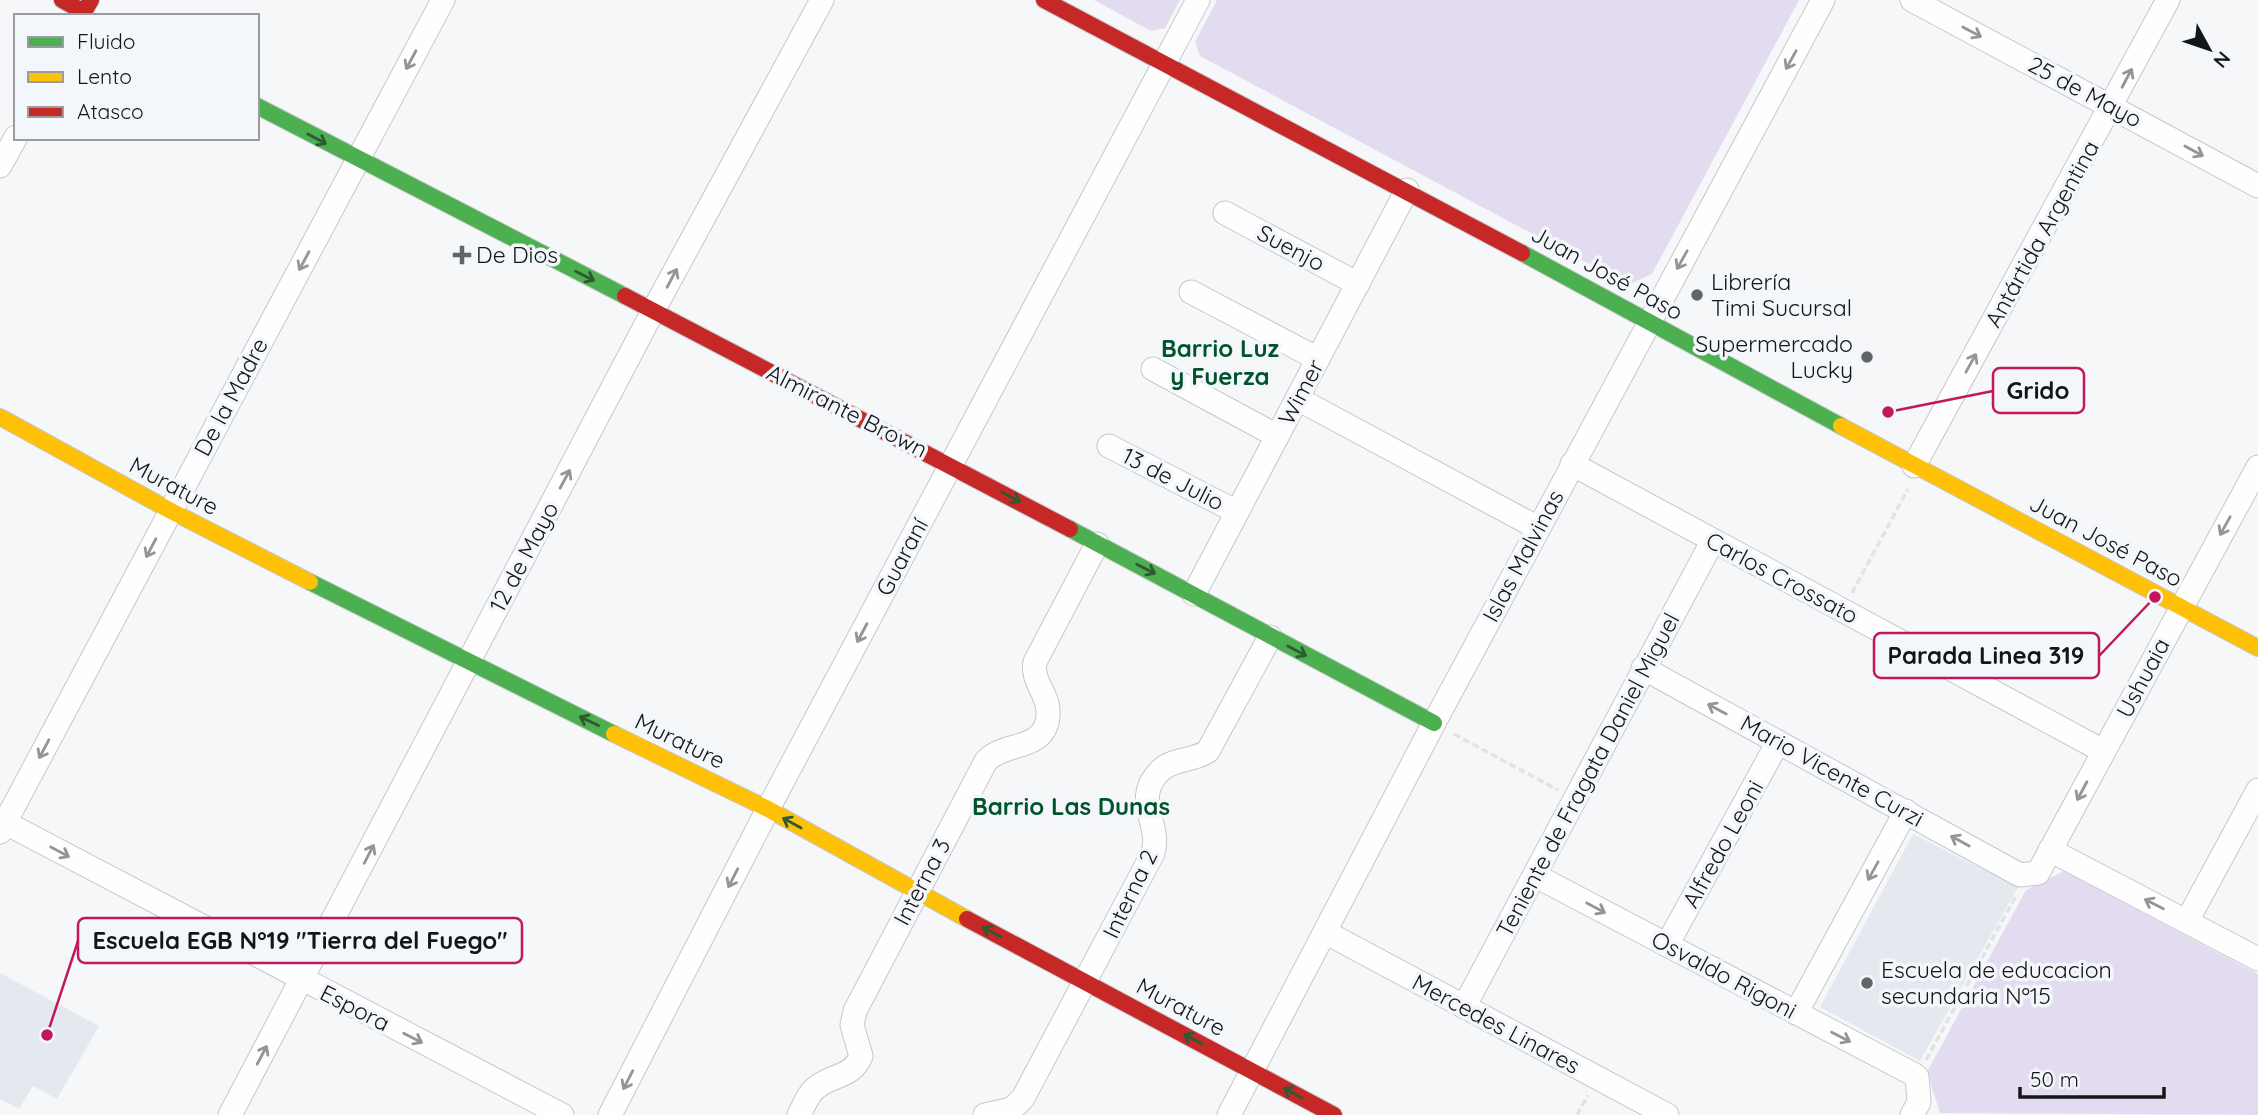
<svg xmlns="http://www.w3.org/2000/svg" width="2258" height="1115" viewBox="0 0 2258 1115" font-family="Quicksand,sans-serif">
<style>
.built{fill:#e4e9f0}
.green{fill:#e3dcf0}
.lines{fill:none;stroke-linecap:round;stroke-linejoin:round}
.street-casing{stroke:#c6c7c9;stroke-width:25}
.fast-casing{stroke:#c6c7c9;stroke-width:18}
.slow-casing{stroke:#c6c7c9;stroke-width:18}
.jam-casing{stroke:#c6c7c9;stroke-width:18}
.path{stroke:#e2e3e3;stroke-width:3.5;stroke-dasharray:7 3.5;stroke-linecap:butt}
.street{stroke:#fefefe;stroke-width:23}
.fast{stroke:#4caf50;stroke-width:16}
.slow{stroke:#ffc107;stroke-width:16}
.jam{stroke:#c62828;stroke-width:16}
.oneway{stroke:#959596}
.oneway2{stroke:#2d5a30}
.poi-dot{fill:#636465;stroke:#f3f6fb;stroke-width:2.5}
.labels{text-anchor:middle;stroke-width:7;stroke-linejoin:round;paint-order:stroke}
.street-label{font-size:23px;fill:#141516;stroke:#f3f6fb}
.poi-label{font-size:23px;fill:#141516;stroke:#f3f6fb;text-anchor:start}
.neighbourhood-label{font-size:24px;font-weight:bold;fill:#015329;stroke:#f3f6fb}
.leader{fill:none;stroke:#c2185b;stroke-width:2.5}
.callout-dot{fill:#c2185b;stroke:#f3f6fb;stroke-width:2.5}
.callout{fill:#f3f6fb;stroke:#c2185b;stroke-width:2.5}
.callout-label{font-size:24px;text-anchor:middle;font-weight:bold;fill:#141516}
</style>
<rect width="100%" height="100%" fill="#f5f7f9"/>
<g class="built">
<polygon points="1913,834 2018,887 1920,1061 1820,1007"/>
<polygon points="0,973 99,1026 57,1099 33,1086 19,1109 0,1099"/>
</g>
<g class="green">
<polygon points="1094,0 1180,0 1165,28 1151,31"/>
<polygon points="1217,0 1799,0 1652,274 1628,285 1200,56 1195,42"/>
<polygon points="2064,871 2258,974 2258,1115 1940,1113 1927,1072 2026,890"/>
</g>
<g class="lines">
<defs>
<g id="street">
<polyline points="1912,0 2258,186"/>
<polyline points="0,166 16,137"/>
<polyline points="1225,213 1358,284"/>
<polyline points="1191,292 1318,359"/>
<polyline points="1153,369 1277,436"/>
<polyline points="1298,399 1538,528"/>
<polyline points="1109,446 1237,512"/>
<polyline points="1572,464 2103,751"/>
<polyline points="1914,466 2168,0"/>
<polyline points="1194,594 1407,190"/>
<polyline points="1643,668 2020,875 2038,873 2258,467"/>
<polyline points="0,820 562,1115"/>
<polyline points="0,832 443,0"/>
<polyline points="2050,850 2258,959"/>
<polyline points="1536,876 1913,1074 1917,1077 1919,1102 1912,1115"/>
<polyline points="2187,921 2258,790"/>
<polyline points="1325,932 1667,1115"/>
<polyline points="1667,945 1778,742"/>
<polyline points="1464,1007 1712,542"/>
<polyline points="1796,1013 1906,811"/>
<polyline points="230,1115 653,311 822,0"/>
<polyline points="610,1115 768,809 1198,0"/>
<path d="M799,1115C804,1106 808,1093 817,1087C833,1074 852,1078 861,1056L852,1025L855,1011L986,761C1004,741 1046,752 1048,715C1050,695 1031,682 1035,662L1097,544"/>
<path d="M985,1115L1012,1109L1023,1098L1153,853C1162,823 1130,798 1162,769C1175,758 1195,761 1208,751L1270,637"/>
<polyline points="1229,1115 1434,723 1823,0"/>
</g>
<g id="fast">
<polyline points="257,106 625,296"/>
<polyline points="1522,253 1841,426"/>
<polyline points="1070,529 1434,723"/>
<polyline points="310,582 614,734"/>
</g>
<g id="slow">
<polyline points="0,417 171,511 310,582"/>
<polyline points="1841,426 2258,648"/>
<polyline points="614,734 768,809 967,919"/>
</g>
<g id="jam">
<polyline points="62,0 84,12 91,0"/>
<polyline points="1044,0 1522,253"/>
<polyline points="625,296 1070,529"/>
<polyline points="967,919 1334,1115"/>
</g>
</defs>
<use href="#street" class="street-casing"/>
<use href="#fast" class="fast-casing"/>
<use href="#slow" class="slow-casing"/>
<use href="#jam" class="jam-casing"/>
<g class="path">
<polyline points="1852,593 1908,489"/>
<polyline points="1454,734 1558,790"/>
<polyline points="1926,1060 2017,894"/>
<polyline points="1577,1115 1588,1095"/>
</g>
<use href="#street" class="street"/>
<use href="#fast" class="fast"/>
<use href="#slow" class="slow"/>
<use href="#jam" class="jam"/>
</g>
<defs><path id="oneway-shaft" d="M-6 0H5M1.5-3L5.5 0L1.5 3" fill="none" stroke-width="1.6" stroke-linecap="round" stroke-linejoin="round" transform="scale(1.75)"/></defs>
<g class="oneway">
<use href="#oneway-shaft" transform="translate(1972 32) rotate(28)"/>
<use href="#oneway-shaft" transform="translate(411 60) rotate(118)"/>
<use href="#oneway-shaft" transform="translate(1791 60) rotate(119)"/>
<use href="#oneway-shaft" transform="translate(2127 78) rotate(-62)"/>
<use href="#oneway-shaft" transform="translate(2194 151) rotate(29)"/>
<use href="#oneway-shaft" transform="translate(1682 260) rotate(119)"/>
<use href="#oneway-shaft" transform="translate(304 261) rotate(118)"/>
<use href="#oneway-shaft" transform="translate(672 278) rotate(-62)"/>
<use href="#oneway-shaft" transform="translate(1971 363) rotate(-61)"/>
<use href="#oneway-shaft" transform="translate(565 479) rotate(-62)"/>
<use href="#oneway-shaft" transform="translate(2225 526) rotate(119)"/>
<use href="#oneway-shaft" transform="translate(151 548) rotate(118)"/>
<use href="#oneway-shaft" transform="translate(862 633) rotate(118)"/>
<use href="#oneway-shaft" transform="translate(1717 709) rotate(-152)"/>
<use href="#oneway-shaft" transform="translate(44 749) rotate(118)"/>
<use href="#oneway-shaft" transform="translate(2082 791) rotate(118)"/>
<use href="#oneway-shaft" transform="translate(1960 841) rotate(-151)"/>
<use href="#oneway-shaft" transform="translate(60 852) rotate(28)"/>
<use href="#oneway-shaft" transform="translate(369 854) rotate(-63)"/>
<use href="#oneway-shaft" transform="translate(1873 871) rotate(119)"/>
<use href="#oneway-shaft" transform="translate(733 878) rotate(117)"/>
<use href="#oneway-shaft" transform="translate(2154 904) rotate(-153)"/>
<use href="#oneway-shaft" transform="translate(1596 908) rotate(28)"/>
<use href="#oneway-shaft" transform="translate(1841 1037) rotate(27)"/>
<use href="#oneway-shaft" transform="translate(413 1038) rotate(27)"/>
<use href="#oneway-shaft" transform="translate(262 1055) rotate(-62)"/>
<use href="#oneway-shaft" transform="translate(628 1080) rotate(117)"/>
</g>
<g class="oneway2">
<use href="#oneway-shaft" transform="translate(317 139) rotate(28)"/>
<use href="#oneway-shaft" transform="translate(585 276) rotate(27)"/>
<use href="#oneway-shaft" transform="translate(1011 497) rotate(29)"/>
<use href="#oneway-shaft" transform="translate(1146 569) rotate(27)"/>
<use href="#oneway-shaft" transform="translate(1297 651) rotate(28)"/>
<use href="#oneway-shaft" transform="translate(589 721) rotate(-154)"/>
<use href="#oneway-shaft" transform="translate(792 823) rotate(-151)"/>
<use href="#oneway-shaft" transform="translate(992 932) rotate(-152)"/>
<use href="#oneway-shaft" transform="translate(1193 1039) rotate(-152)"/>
<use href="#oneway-shaft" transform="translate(1293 1093) rotate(-152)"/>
</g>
<g class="poi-dot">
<path d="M458.5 244.5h7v7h7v7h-7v7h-7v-7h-7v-7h7z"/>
<circle cx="1697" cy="295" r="7"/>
<circle cx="1867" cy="357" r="7"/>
<circle cx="1867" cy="983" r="7"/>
</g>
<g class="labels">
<g class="street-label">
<text transform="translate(2085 92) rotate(28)" y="8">25 de Mayo</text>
<text transform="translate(2042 234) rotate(-61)" y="8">Antártida Argentina</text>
<text transform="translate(1291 248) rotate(28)" y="8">Suenjo</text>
<text transform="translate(1607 273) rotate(29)" y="8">Juan José Paso</text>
<text transform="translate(1301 392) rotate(-62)" y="8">Wimer</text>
<text transform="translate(231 397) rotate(-62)" y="8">De la Madre</text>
<text transform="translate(847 411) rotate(27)" y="8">Almirante Brown</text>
<text transform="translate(1173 479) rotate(27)" y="8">13 de Julio</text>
<text transform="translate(174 486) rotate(28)" y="8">Murature</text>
<text transform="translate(2106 541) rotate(28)" y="8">Juan José Paso</text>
<text transform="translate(1523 556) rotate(-62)" y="8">Islas Malvinas</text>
<text transform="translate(524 557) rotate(-62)" y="8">12 de Mayo</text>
<text transform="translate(902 557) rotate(-62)" y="8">Guaraní</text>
<text transform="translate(1782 578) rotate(28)" y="8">Carlos Crossato</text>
<text transform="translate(2143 678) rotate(-62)" y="8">Ushuaia</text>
<text transform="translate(680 741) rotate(26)" y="8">Murature</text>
<text transform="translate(1832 771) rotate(29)" y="8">Mario Vicente Curzi</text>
<text transform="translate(1588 775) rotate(-62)" y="8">Teniente de Fragata Daniel Miguel</text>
<text transform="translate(1723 844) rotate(-61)" y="8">Alfredo Leoni</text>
<text transform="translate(922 882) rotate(-62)" y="8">Interna 3</text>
<text transform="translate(1130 894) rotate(-64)" y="8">Interna 2</text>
<text transform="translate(1724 975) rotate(28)" y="8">Osvaldo Rigoni</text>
<text transform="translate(1181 1007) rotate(28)" y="8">Murature</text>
<text transform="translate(355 1008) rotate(27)" y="8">Espora</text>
<text transform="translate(1496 1024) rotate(28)" y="8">Mercedes Linares</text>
</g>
<g class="poi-label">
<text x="476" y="263">De Dios</text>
<text x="1711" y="290">Librería<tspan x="1711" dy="26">Timi Sucursal</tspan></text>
<text x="1853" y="352" text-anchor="end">Supermercado<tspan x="1853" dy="26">Lucky</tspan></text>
<text x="1881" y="978">Escuela de educacion<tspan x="1881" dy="26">secundaria Nº15</tspan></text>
</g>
<g class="neighbourhood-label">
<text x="1220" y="357">Barrio Luz<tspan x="1220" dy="28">y Fuerza</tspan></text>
<text x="1071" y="815">Barrio Las Dunas</text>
</g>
</g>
<path class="leader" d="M1888 412L1993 391M2155 597L2099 656M47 1035L78 941"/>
<g class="callout-dot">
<circle cx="1888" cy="412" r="7"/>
<circle cx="2155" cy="597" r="7"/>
<circle cx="47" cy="1035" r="7"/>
</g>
<g class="callout">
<rect x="1993" y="368" width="91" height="45" rx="7"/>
<rect x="1874" y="633" width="225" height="45" rx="7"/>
<rect x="78" y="918" width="444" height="45" rx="7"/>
</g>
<g class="callout-label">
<text x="2038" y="399">Grido</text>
<text x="1986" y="664">Parada Linea 319</text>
<text x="300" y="949">Escuela EGB N°19 "Tierra del Fuego"</text>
</g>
<rect x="14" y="14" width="245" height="126" fill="#f3f6fb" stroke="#9a9c9f" stroke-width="2"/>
<rect x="28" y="37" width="35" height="10" fill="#4caf50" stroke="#9a9c9f" stroke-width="2"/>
<text x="77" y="49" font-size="21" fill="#141516">Fluido</text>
<rect x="28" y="72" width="35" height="10" fill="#ffc107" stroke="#9a9c9f" stroke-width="2"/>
<text x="77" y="84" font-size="21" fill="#141516">Lento</text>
<rect x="28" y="107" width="35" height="10" fill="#c62828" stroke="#9a9c9f" stroke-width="2"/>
<text x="77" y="119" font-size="21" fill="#141516">Atasco</text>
<g transform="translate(2209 49) rotate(130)" stroke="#f3f6fb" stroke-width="5" paint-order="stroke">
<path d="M0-5L12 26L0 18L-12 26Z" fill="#141516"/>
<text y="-10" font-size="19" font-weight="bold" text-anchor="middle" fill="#141516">N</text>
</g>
<path d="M2020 1087v10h144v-10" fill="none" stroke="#141516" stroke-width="3.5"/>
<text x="2030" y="1087" font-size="21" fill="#141516" stroke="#f3f6fb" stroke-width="5" paint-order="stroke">50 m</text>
</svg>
